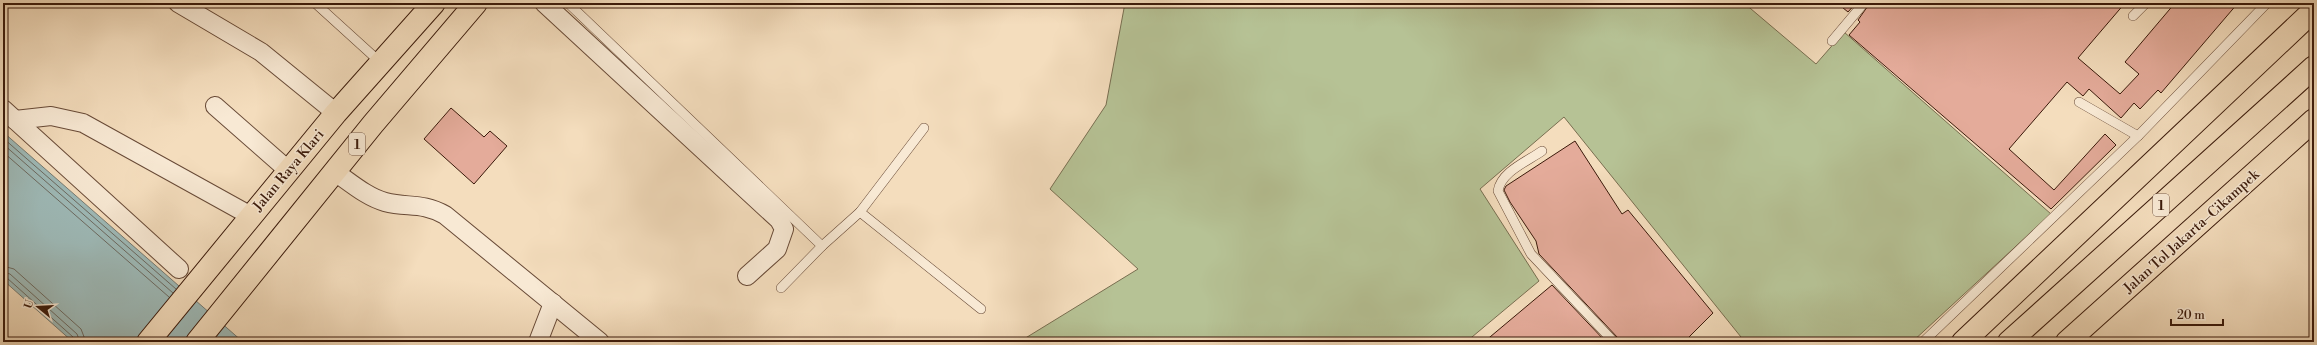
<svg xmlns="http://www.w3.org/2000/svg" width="2317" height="345" viewBox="0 0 2317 345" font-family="'Libre Bodoni',serif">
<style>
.green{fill:#b6c295;stroke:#786e50}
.water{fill:#9ebab8;stroke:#767a72}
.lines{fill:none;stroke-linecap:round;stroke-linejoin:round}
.shore{stroke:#6c6a61;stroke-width:1}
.building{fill:#e4ab9a;stroke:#3a190a}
.lane-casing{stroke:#684a37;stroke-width:10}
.street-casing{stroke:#684a37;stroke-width:20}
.highway-casing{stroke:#3a190a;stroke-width:24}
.lane{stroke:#f8e9d4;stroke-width:9}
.street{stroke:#f8e9d4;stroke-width:18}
.highway{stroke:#f4ddbd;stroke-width:22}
.labels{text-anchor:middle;stroke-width:3;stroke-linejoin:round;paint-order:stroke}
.shield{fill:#f8e9d4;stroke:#735747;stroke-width:1}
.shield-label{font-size:13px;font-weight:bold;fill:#3a190a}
.street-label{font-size:14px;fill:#3a190a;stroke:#f8e9d4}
</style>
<rect width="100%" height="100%" fill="#f4ddbd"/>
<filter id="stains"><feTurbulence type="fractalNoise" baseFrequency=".005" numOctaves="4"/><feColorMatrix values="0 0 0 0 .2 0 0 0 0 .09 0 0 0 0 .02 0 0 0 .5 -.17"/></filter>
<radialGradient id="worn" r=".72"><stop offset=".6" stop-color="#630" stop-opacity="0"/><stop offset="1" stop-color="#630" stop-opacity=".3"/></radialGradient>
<polygon class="green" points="1125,3 1744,3 1816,64 1844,32 2051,214 1912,342 1745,342 1564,117 1480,189 1539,281 1466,342 1019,342 1138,269 1050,189 1106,105"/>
<polygon class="water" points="3,132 243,342 73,342 3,280"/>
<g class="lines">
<g class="shore">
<polyline points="3,138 176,289"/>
<polyline points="3,144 173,293"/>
<polyline points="3,152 169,297"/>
<polyline points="3,266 14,269 81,329 86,342"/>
<polyline points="3,272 10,274 77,334 80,342"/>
<polyline points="3,277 7,278 73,337 75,342"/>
</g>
</g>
<g class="building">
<polygon points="1837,3 1856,3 1848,12"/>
<polygon points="1870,3 2125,3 2078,58 2120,94 2139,74 2125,62 2175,3 2238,3 2161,93 2158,90 2140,109 2134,103 2121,118 2089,89 2083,96 2067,82 2009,149 2054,190 2105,134 2116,145 2051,209 1849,35 1860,22 1858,20"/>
<polygon points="451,108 484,137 490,131 507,146 474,184 424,139"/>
<polygon points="1575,141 1622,214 1628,210 1713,313 1684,342 1620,342 1618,338 1539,254 1536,241 1510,202 1504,190 1506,186"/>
<polygon points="1552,285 1606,342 1484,342"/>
</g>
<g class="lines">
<defs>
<g id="lane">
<polyline points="315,3 380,62"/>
<polyline points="568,3 822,246 860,212 924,128"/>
<polyline points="2133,16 2146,3"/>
<polyline points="1832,41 1864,3"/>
<polyline points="2079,102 2138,136"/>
<path d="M1542,151C1526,162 1501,172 1498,191L1531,254L1614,342"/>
<polyline points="860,212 981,309"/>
<polyline points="781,288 822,246"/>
<polyline points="1923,342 2138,136 2267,3"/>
</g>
<g id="street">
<polyline points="178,3 261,52 336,113"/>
<polyline points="544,3 779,220 784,229 777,249 747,276"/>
<polyline points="215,106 289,171"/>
<polyline points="3,109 179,269"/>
<polyline points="15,120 51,116 83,123 251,216"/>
<path d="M335,172C351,183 367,197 385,202C408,208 422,202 445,215L600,342"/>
<polyline points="538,342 553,303"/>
</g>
<g id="highway">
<polyline points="148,342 336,113 434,3"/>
<polyline points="197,342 373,124 476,3"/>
<polyline points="1963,342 2314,10"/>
<polyline points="2009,342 2314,67"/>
<polyline points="2067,342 2314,120"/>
</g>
</defs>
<use href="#lane" class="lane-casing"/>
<use href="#street" class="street-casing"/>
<use href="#highway" class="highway-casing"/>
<use href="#lane" class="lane"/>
<use href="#street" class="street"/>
<use href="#highway" class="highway"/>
</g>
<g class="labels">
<g class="shield">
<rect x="349" y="133" width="16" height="22" rx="3"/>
<rect x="2153" y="194" width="16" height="22" rx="3"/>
</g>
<g class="shield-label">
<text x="357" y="149">1</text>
<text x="2161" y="210">1</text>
</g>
<g class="street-label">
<text transform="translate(288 170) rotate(-50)" y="5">Jalan Raya Klari</text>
<text transform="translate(2191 231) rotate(-42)" y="5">Jalan Tol Jakarta–Cikampek</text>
</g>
</g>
<rect width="2317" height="345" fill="none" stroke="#f4ddbd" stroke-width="16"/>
<rect x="4" y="4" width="2309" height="337" fill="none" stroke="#3a190a" stroke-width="2"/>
<rect x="8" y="8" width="2301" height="329" fill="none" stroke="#3a190a"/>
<g transform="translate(38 307) rotate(288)" stroke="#f8e9d4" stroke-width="3" paint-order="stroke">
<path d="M0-3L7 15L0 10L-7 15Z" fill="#3a190a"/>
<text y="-6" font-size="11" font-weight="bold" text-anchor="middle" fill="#3a190a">U</text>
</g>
<path d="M2171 319v6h52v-6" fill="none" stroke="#3a190a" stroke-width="2"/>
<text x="2177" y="319" font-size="12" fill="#3a190a" stroke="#f8e9d4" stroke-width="3" paint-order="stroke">20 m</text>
<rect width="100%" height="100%" filter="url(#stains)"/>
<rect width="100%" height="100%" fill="url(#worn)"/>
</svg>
